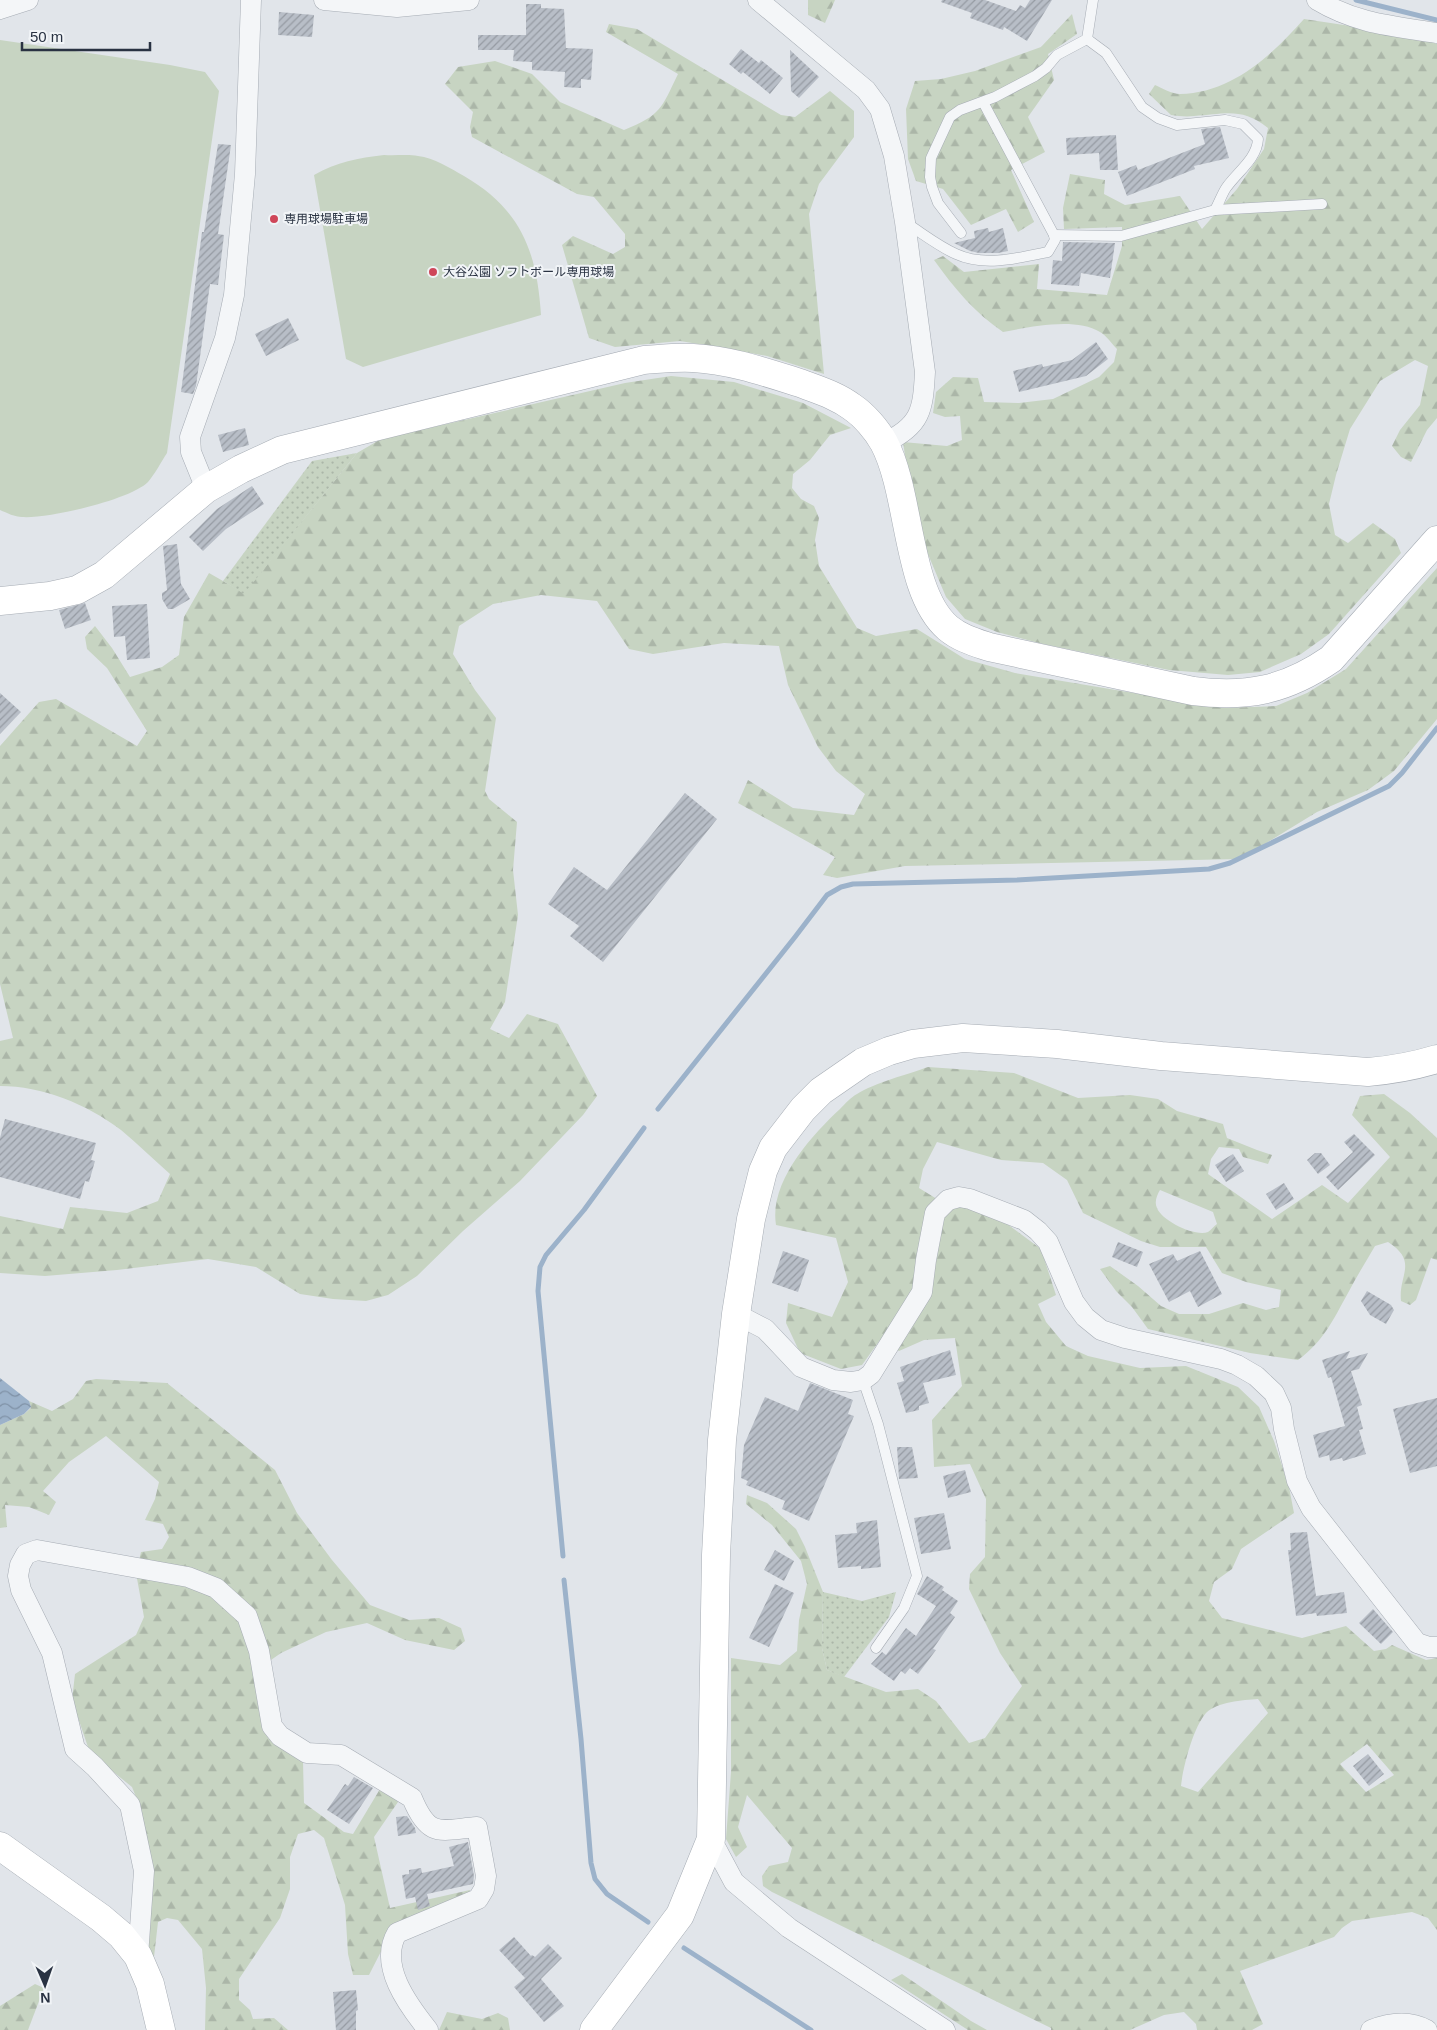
<svg xmlns="http://www.w3.org/2000/svg" width="1437" height="2030" viewBox="0 0 1437 2030" font-family="Helvetica,'Noto Sans JP',sans-serif">
<style>
.grass{fill:#c7d4c2}
.forest{fill:url(#forest-firs);fill-rule:evenodd}
.garden{fill:url(#garden-dots)}
.water{fill:url(#water-waves)}
.lines{fill:none;stroke-linecap:round;stroke-linejoin:round}
.stream{stroke:#9cb2ca;stroke-width:5}
.building{fill:url(#building-hatch)}
.lane-casing{stroke:#a6acb4;stroke-width:11}
.street-casing{stroke:#a6acb4;stroke-width:21}
.secondary-casing{stroke:#a6acb4;stroke-width:29}
.lane{stroke:#f4f6f8;stroke-width:10}
.street{stroke:#f4f6f8;stroke-width:20}
.secondary{stroke:#fff;stroke-width:28}
.poi-dot{fill:#cf4659;stroke:#f1f4f7;stroke-width:2}
.labels{text-anchor:middle;stroke-width:4;stroke-linejoin:round;paint-order:stroke}
.poi-label{font-size:12px;fill:#293242;stroke:#f1f4f7;text-anchor:start}
</style>
<defs>
<pattern id="forest-firs" width="22" height="20" patternUnits="userSpaceOnUse" patternTransform="scale(1.25)"><rect width="22" height="20" fill="#c7d4c2"/><path d="M5 1l3.5 6h-7zM16 11l3.5 6h-7z" fill="#abb6a8"/></pattern>
<pattern id="garden-dots" width="8" height="8" patternUnits="userSpaceOnUse" patternTransform="scale(1.25)"><rect width="8" height="8" fill="#c7d4c2"/><path d="M2 2h.1M6 6h.1" fill="none" stroke="#abb6a8" stroke-width="1.8" stroke-linecap="round"/></pattern>
<pattern id="water-waves" width="16" height="10" patternUnits="userSpaceOnUse" patternTransform="scale(1.25)"><rect width="16" height="10" fill="#9cb2ca"/><path d="M0 5q4-4 8 0t8 0" fill="none" stroke="#7f91a6"/></pattern>
<pattern id="building-hatch" width="6" height="6" patternUnits="userSpaceOnUse" patternTransform="scale(1.25)"><rect width="6" height="6" fill="#b8bec7"/><path d="M-1 1l2-2M0 6l6-6M5 7l2-2" fill="none" stroke="#969ba3"/></pattern>
</defs>
<rect width="100%" height="100%" fill="#e1e5ea"/>
<g class="grass">
<path d="M0,40L170,65L205,72L219,91L167,453C161,462 155,474 148,482C130,500 47,519 22,517C15,517 7,513 0,510Z"/>
<path d="M384,155C395,156 408,154 418,156C434,158 450,168 464,176C521,209 537,252 541,315L363,367L346,359L314,175C337,162 358,158 384,155Z"/>
</g>
<g class="forest">
<polygon points="808,0 835,0 825,23 808,15"/>
<polygon points="1072,14 1077,34 1048,54 1054,80 1028,117 1045,152 1011,170 1034,222 1018,232 1006,209 971,225 943,189 916,181 908,159 906,109 915,81 941,79 975,71 1041,47"/>
<path d="M1304,19L1417,36L1437,44V418L1427,430L1411,462L1401,457L1392,446L1400,430L1420,405L1428,366L1415,360L1380,381L1350,429L1336,475L1329,504L1335,535L1348,543L1373,523L1395,539L1401,553L1329,634L1301,654L1260,672L1228,675L1169,670L1043,644L997,632L965,619L946,597L922,540L911,497L903,442L947,446L962,440L960,416L945,417L933,413L936,392L953,377L978,378L984,402L1019,403L1053,399L1099,377L1114,362L1117,349C1112,344 1106,335 1100,332C1075,317 1030,327 1003,332C975,313 954,288 934,260L943,256L964,272L1039,264L1037,289L1107,295L1122,246V227L1064,229L1063,208L1070,174L1105,180L1104,194L1125,205L1180,196L1202,229L1237,189L1264,149L1268,128C1242,107 1225,114 1194,116C1186,117 1178,116 1171,115L1149,94L1155,85C1162,88 1172,94 1180,94C1232,93 1272,55 1304,19Z"/>
<path d="M609,24L637,29L781,115L795,117L830,91L854,111V137L819,184L809,214L824,374L767,356L717,347L680,341L615,347L589,338L562,245L573,236L613,254L625,247V234L594,197L577,194L472,137L470,127L473,112L445,84L458,67L495,61L532,74L560,102L624,130C661,115 661,109 678,74L606,32Z"/>
<path d="M671,376L734,382L803,403L851,428L830,435L810,460L793,474L792,488L801,499L814,506L819,518L815,540L819,566L857,628L876,636L917,629L965,659L1015,673L1223,708L1276,706L1307,693L1346,669L1437,568V719L1394,771L1368,790L1317,812L1240,859L905,866L837,878L823,875L835,857L738,803L748,780L793,808L854,815L865,794L836,771L818,747L788,685L779,646L724,643L653,654L629,649L597,601L541,595L493,604L459,626L453,654L475,690L496,718L485,791L489,799L517,822L513,870L518,915L505,1002L490,1029L509,1038L527,1014L558,1024L597,1096L583,1115L520,1181L463,1231L417,1276L388,1295L366,1301L333,1299L300,1294L256,1267L208,1259L117,1270L45,1276L0,1273V1216L63,1229L70,1207L127,1213L158,1201L170,1174C153,1159 138,1144 121,1130C87,1104 42,1086 0,1086V1041L13,1038L0,984V746L39,702L56,699L137,746L147,731L107,668L87,649L85,637L95,626L112,648L130,677L162,667L179,655L184,617L209,573L244,593L357,453L381,439L625,383Z"/>
<path d="M928,1067L1014,1073L1078,1098L1130,1095L1158,1099L1177,1111L1223,1124L1227,1138L1257,1150L1272,1155L1268,1164L1243,1157L1239,1149L1219,1147L1211,1159L1208,1174L1272,1219L1322,1185L1348,1203L1390,1157L1352,1115L1360,1096L1384,1094L1410,1113L1437,1138V1260L1431,1258L1416,1300L1410,1305L1401,1301C1398,1275 1419,1262 1388,1242L1375,1246C1366,1262 1356,1277 1348,1293C1333,1320 1324,1341 1298,1360L1250,1353L1148,1329L1132,1307L1116,1291L1100,1269L1110,1266L1138,1286L1161,1306L1179,1314H1209L1243,1303L1266,1310L1279,1307L1281,1290L1246,1282L1222,1273L1206,1247H1160L1141,1241L1083,1213L1067,1180L1043,1163L1001,1160L937,1142L923,1169L919,1188L950,1207L965,1205L1002,1220L1041,1249L1056,1295L1038,1304L1046,1322L1066,1346L1088,1356L1140,1368L1186,1366L1238,1387L1259,1407L1274,1441L1289,1487L1294,1513L1241,1549L1232,1569L1214,1582L1209,1601L1222,1618L1302,1638L1346,1626L1374,1651L1386,1649L1392,1645L1426,1660L1437,1658V1930L1428,1918L1412,1912L1352,1921L1342,1928L1334,1937L1240,1971L1263,2024L1252,2030H1197L1196,2024L1184,2012L1164,2015L1130,2030H1051V2028L772,1892L763,1886L762,1876L769,1866L788,1862L792,1848L747,1795L738,1827L747,1847L736,1857L726,1839L731,1772V1658L780,1665L797,1651L799,1620L807,1584L801,1561L772,1525L746,1504L747,1495L767,1503L796,1529L805,1547L823,1592L822,1648L827,1670L886,1692L918,1689L936,1701L969,1743L985,1738L1022,1686L1000,1653L969,1589L970,1574L985,1557L986,1499L970,1464L934,1467L932,1420L962,1386L955,1338L924,1340L899,1351L880,1340L862,1365L841,1369L800,1353L786,1323L788,1303L832,1317L848,1282L836,1238L776,1225C769,1182 811,1136 840,1109C845,1104 851,1097 857,1094C874,1083 909,1074 928,1067ZM1160,1190L1213,1212L1217,1224C1214,1226 1211,1230 1208,1232C1195,1237 1162,1221 1157,1208C1154,1202 1157,1195 1160,1190ZM1258,1699L1268,1713L1198,1792L1181,1786C1183,1767 1193,1728 1206,1713C1217,1702 1243,1700 1258,1699ZM1367,1744L1394,1775L1366,1792L1340,1764Z"/>
<polygon points="96,1379 167,1383 275,1470 297,1513 332,1560 370,1605 409,1620 439,1618 461,1628 465,1641 454,1650 405,1640 367,1623 326,1632 281,1653 271,1660 259,1682 268,1738 303,1761 304,1803 344,1832 353,1834 383,1784 398,1802 374,1837 390,1908 470,1890 470,1897 395,1924 369,1975 353,1975 348,1954 345,1905 324,1838 314,1830 298,1834 290,1857 290,1889 280,1918 239,1979 239,2000 250,2010 253,2019 274,2018 288,2030 205,2030 206,1988 202,1949 178,1920 167,1918 158,1922 154,1957 146,1955 149,1892 142,1812 132,1787 90,1753 72,1700 75,1674 136,1635 144,1617 136,1573 141,1552 162,1549 169,1537 163,1524 145,1520 155,1499 159,1482 106,1436 69,1462 43,1491 56,1502 49,1515 29,1507 5,1505 7,1527 0,1528 0,1425 24,1414 31,1408 29,1401 52,1411 73,1399 86,1381"/>
<polygon points="902,1974 971,2021 987,2030 968,2030 891,1980"/>
<polygon points="35,1984 44,1988 28,2030 0,2030 0,2006"/>
<polygon points="447,2012 482,2019 498,2013 508,2018 510,2030 439,2030"/>
</g>
<g class="garden">
<polygon points="357,453 244,594 223,581 312,461"/>
<polygon points="823,1592 862,1601 896,1592 889,1617 844,1677 827,1670 822,1648"/>
</g>
<polygon class="water" points="0,1378 29,1401 31,1407 24,1414 0,1425"/>
<g class="lines">
<g class="stream">
<polyline points="1356,0 1437,20"/>
<polyline points="658,1109 795,937 827,895 841,887 853,884 1017,880 1209,869 1230,863 1261,848 1389,786 1402,773 1437,728"/>
<polyline points="563,1556 538,1291 540,1267 546,1255 584,1210 644,1128"/>
<polyline points="564,1580 581,1739 591,1863 595,1879 607,1894 648,1922"/>
<polyline points="684,1948 811,2030"/>
</g>
</g>
<g class="building">
<polygon points="942,0 985,0 1016,11 1020,5 1025,8 1030,0 1052,0 1027,41 1004,27 1003,30 970,18 972,13 941,2"/>
<polygon points="526,4 541,4 541,8 564,9 566,48 593,49 591,80 581,79 581,88 564,87 565,72 532,70 532,62 513,61 514,50 478,50 478,35 526,35"/>
<polygon points="279,12 314,15 312,37 278,35"/>
<polygon points="741,49 759,63 761,60 783,78 770,94 743,72 741,74 729,64"/>
<polygon points="790,50 819,77 799,98 791,91"/>
<polygon points="1220,127 1229,158 1194,166 1195,169 1127,196 1118,172 1136,165 1138,170 1205,144 1201,129"/>
<polygon points="1116,135 1118,170 1100,170 1099,153 1067,155 1066,138"/>
<polygon points="218,144 231,145 218,234 224,235 218,285 210,284 196,386 193,394 181,392 202,232 204,232"/>
<polygon points="988,228 989,232 1003,228 1008,251 998,253 979,253 970,251 954,243 975,238 974,231"/>
<polygon points="1063,242 1115,243 1110,278 1081,273 1079,286 1051,284 1053,260 1062,261"/>
<polygon points="288,318 299,340 266,356 255,334"/>
<polygon points="1096,342 1108,359 1086,376 1019,392 1013,371 1042,364 1043,367 1072,360"/>
<polygon points="245,428 249,445 223,452 218,435"/>
<polygon points="252,486 264,504 226,529 203,551 189,537 217,509"/>
<polygon points="177,544 181,584 190,599 173,609 168,609 162,599 162,593 167,590 163,546"/>
<polygon points="85,603 91,620 65,629 59,610"/>
<polygon points="147,604 150,658 127,660 125,636 114,637 112,606"/>
<polygon points="0,693 21,712 0,734"/>
<polygon points="685,793 717,819 603,962 570,936 579,926 548,904 574,867 607,890"/>
<polygon points="5,1119 96,1143 91,1160 95,1161 89,1182 85,1181 80,1199 0,1177 0,1138"/>
<polygon points="1354,1134 1375,1155 1338,1190 1326,1177 1353,1152 1344,1142"/>
<polygon points="1315,1153 1321,1153 1330,1165 1318,1174 1307,1160"/>
<polygon points="1233,1154 1244,1171 1226,1182 1215,1165"/>
<polygon points="1284,1183 1294,1199 1276,1210 1266,1194"/>
<polygon points="1118,1242 1143,1252 1137,1267 1112,1257"/>
<polygon points="783,1251 809,1260 798,1292 772,1283"/>
<polygon points="1200,1251 1222,1294 1198,1307 1190,1291 1169,1302 1149,1264 1173,1254 1177,1261"/>
<polygon points="1367,1291 1391,1305 1394,1310 1386,1324 1370,1315 1361,1301"/>
<polygon points="950,1350 956,1375 923,1383 929,1403 919,1406 919,1410 906,1413 897,1383 904,1381 900,1367"/>
<polygon points="1350,1351 1346,1359 1368,1353 1359,1369 1351,1371 1362,1405 1357,1407 1363,1429 1359,1430 1366,1454 1343,1461 1342,1458 1330,1461 1329,1455 1319,1458 1313,1435 1345,1426 1331,1377 1328,1378 1322,1360"/>
<polygon points="810,1383 853,1400 848,1414 854,1416 809,1521 782,1509 785,1501 746,1485 748,1481 741,1478 744,1445 765,1397 798,1411"/>
<polygon points="1437,1398 1437,1466 1410,1473 1393,1409"/>
<polygon points="897,1447 912,1447 918,1478 899,1479"/>
<polygon points="965,1470 971,1492 948,1498 943,1476"/>
<polygon points="944,1513 951,1549 921,1554 914,1518"/>
<polygon points="877,1520 881,1567 861,1569 861,1566 838,1568 835,1535 857,1533 856,1523"/>
<polygon points="1307,1532 1316,1596 1344,1592 1347,1613 1317,1616 1316,1613 1296,1616 1288,1550 1291,1550 1290,1533"/>
<polygon points="775,1550 794,1561 784,1581 764,1570"/>
<polygon points="927,1576 944,1587 942,1590 958,1601 950,1613 955,1617 933,1649 936,1650 918,1674 910,1668 905,1674 901,1671 894,1681 871,1664 882,1652 886,1655 906,1628 916,1636 936,1606 917,1594"/>
<polygon points="775,1584 794,1593 769,1647 749,1638"/>
<polygon points="1373,1609 1393,1632 1381,1644 1359,1623"/>
<polygon points="1368,1754 1384,1774 1369,1786 1353,1766"/>
<polygon points="354,1777 373,1788 349,1824 327,1810 345,1784 348,1786"/>
<polygon points="407,1816 415,1828 416,1833 398,1836 396,1817"/>
<polygon points="468,1842 474,1876 473,1884 427,1894 430,1906 418,1910 415,1897 406,1899 402,1875 409,1874 409,1870 421,1868 422,1873 454,1866 449,1847"/>
<polygon points="514,1937 531,1956 532,1955 535,1957 548,1944 562,1958 541,1979 564,2006 544,2022 514,1987 525,1978 499,1950"/>
<polygon points="356,1990 358,2010 356,2011 356,2030 336,2030 333,1992"/>
</g>
<g class="lines">
<defs>
<g id="lane">
<path d="M1087,39L1106,53L1142,107L1158,118L1177,125L1225,120L1243,124L1258,139C1257,159 1237,172 1226,188C1222,194 1219,203 1215,210"/>
<path d="M906,223C922,233 938,246 956,254C984,267 1019,258 1048,252L1055,240L1054,235L983,102"/>
<polyline points="961,233 938,203 932,187 930,177 931,158 950,117 960,110 995,97 1035,76 1046,68 1057,55 1087,39 1093,0"/>
<polyline points="1054,235 1121,236 1215,210 1322,204"/>
<polyline points="863,1380 878,1424 917,1576 904,1608 876,1648"/>
</g>
<g id="street">
<polyline points="324,0 397,7 469,0"/>
<path d="M758,0L866,90L880,109L894,156L905,222L925,372C923,410 921,426 884,443"/>
<path d="M1317,0C1357,24 1393,26 1437,33"/>
<polyline points="0,9 28,0"/>
<polyline points="206,489 191,452 190,437 225,338 234,295 245,174 251,0"/>
<polyline points="736,1314 765,1329 801,1367 833,1380 851,1382 863,1380 871,1374 922,1292 926,1260 935,1213 948,1200 959,1197 970,1199 1024,1220 1038,1231 1048,1242 1074,1302 1085,1317 1101,1330 1125,1338 1221,1359 1237,1365 1256,1376 1274,1393 1281,1408 1284,1429 1297,1481 1311,1508 1417,1643 1429,1647 1437,1647"/>
<polyline points="711,1839 734,1882 789,1928 945,2030"/>
<path d="M138,1956L144,1871L130,1805L95,1767L75,1749L52,1653L21,1590L18,1576L20,1565L26,1554L37,1550L188,1577L216,1588L247,1616L259,1651L272,1726L280,1736L307,1753L341,1755L412,1798C429,1839 440,1830 477,1827L486,1876L484,1889L478,1899L397,1933C378,1965 408,2005 428,2030"/>
<path d="M1371,2030C1389,2023 1409,2020 1427,2030"/>
</g>
<g id="secondary">
<path d="M0,601L50,596L77,590L104,575L206,489L241,469L282,450L644,360C660,359 677,357 693,358C730,360 765,372 800,383C818,390 836,395 852,407C864,415 877,430 884,443C911,494 906,592 948,628C960,638 974,642 989,647L1193,691C1247,698 1286,690 1331,659L1437,540"/>
<polyline points="0,1846 101,1918 121,1935 138,1956 150,1984 161,2030"/>
<path d="M594,2030L680,1915L711,1839L716,1555L722,1440L736,1314L751,1219L763,1171L773,1148L803,1109L821,1091L863,1062L889,1051L913,1044L963,1038L1057,1044L1161,1056L1368,1072C1392,1070 1414,1066 1437,1059"/>
</g>
</defs>
<use href="#lane" class="lane-casing"/>
<use href="#street" class="street-casing"/>
<use href="#secondary" class="secondary-casing"/>
<use href="#lane" class="lane"/>
<use href="#street" class="street"/>
<use href="#secondary" class="secondary"/>
</g>
<g class="poi-dot">
<circle cx="274" cy="219" r="5"/>
<circle cx="433" cy="272" r="5"/>
</g>
<g class="labels">
<g class="poi-label">
<text x="284" y="223">専用球場駐車場</text>
<text x="443" y="276">大谷公園 ソフトボール専用球場</text>
</g>
</g>
<g transform="translate(45 1985) rotate(178)" stroke="#f1f4f7" stroke-width="4" paint-order="stroke">
<path d="M0-4L9 19L0 12L-9 19Z" fill="#293242"/>
<text y="-8" font-size="14" font-weight="bold" text-anchor="middle" fill="#293242">N</text>
</g>
<path d="M22 42v8h128v-8" fill="none" stroke="#293242" stroke-width="2.5"/>
<text x="30" y="42" font-size="15" fill="#293242" stroke="#f1f4f7" stroke-width="4" paint-order="stroke">50 m</text>
</svg>
